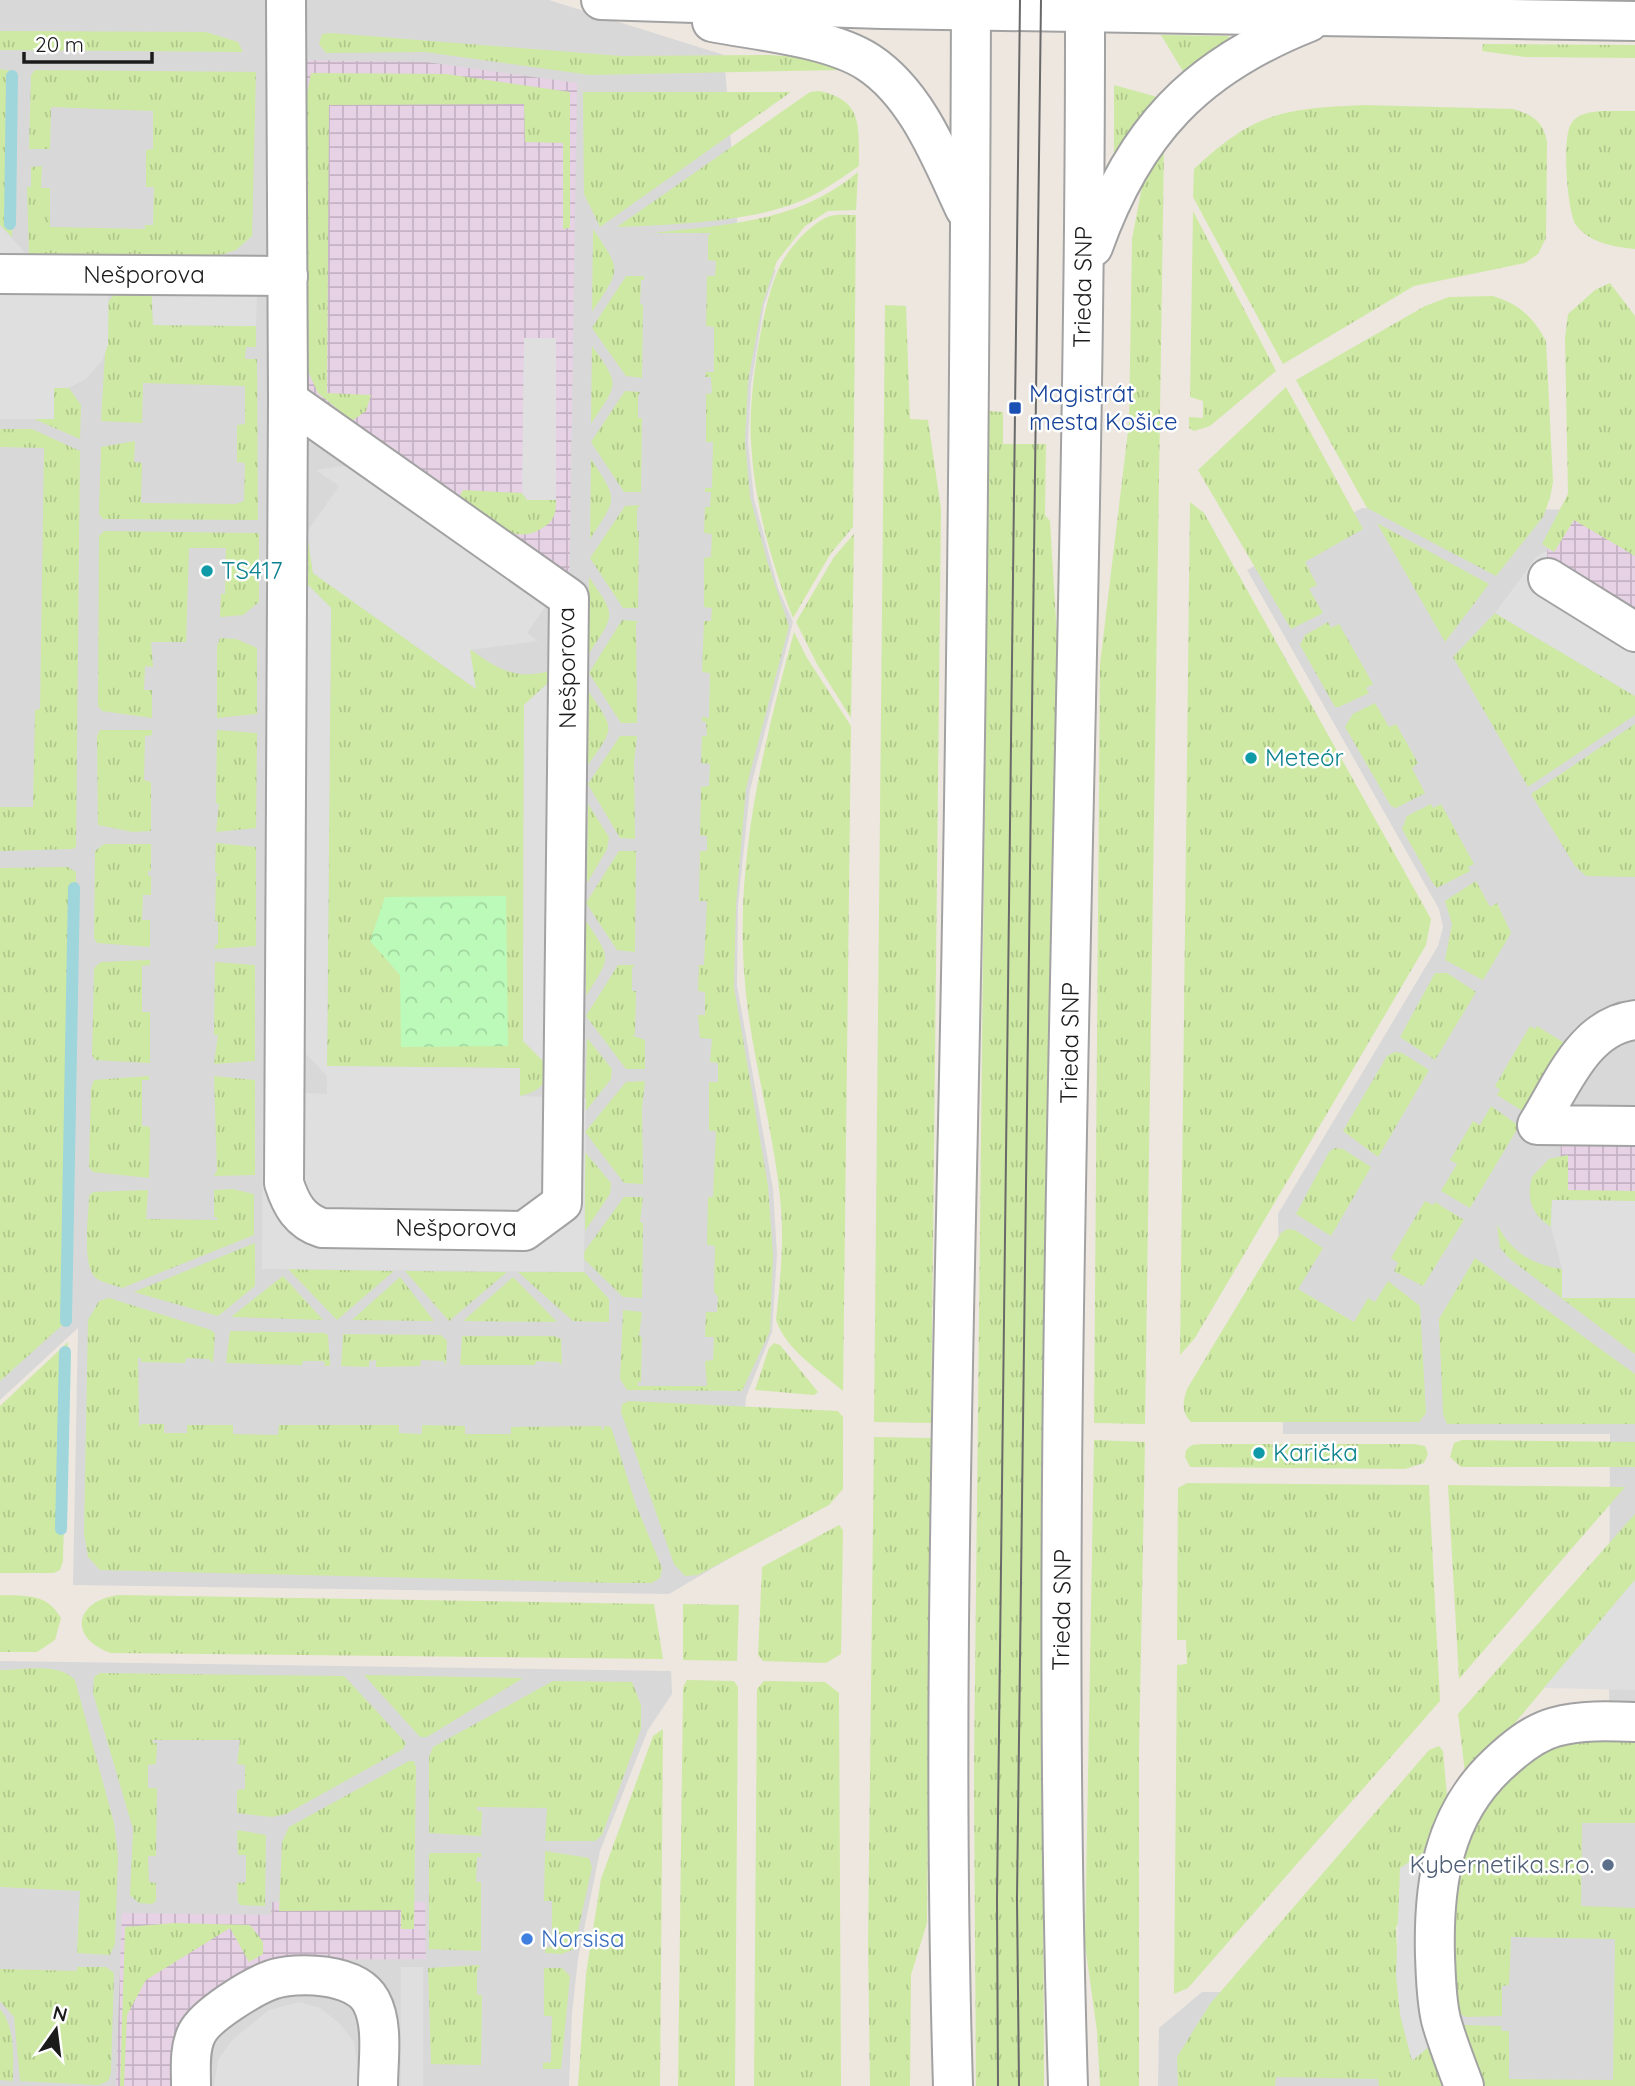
<svg xmlns="http://www.w3.org/2000/svg" width="1635" height="2086" viewBox="0 0 1635 2086" font-family="Quicksand,sans-serif">
<style>
.residential{fill:#d9d8d8}
.industrial{fill:url(#industrial-grid)}
.grass{fill:url(#grass-tufts)}
.park{fill:url(#park-crowns)}
.parking{fill:#dfdfdf}
.lines{fill:none;stroke-linecap:round;stroke-linejoin:round}
.stream{stroke:#9ed6dc;stroke-width:12}
.minor-casing{stroke:#a2a2a2;stroke-width:42}
.minor{stroke:#fff;stroke-width:38}
.tram{stroke:#696969;stroke-width:2}
.transit-dot{fill:#1a4fb4;stroke:#fff;stroke-width:2.5}
.culture-dot{fill:#0f9aa8;stroke:#fff;stroke-width:2.5}
.service-dot{fill:#5c6f8a;stroke:#fff;stroke-width:2.5}
.shop-dot{fill:#3f7fe0;stroke:#fff;stroke-width:2.5}
.labels{text-anchor:middle;stroke-width:5;stroke-linejoin:round;paint-order:stroke}
.street-label{font-size:24px;fill:#1b1b1b;stroke:#fff}
.transit-label{font-size:24px;fill:#164399;stroke:#fff;text-anchor:start}
.culture-label{font-size:24px;fill:#0d838f;stroke:#fff;text-anchor:start}
.service-label{font-size:24px;fill:#4e5e75;stroke:#fff;text-anchor:end}
.shop-label{font-size:24px;fill:#366cbe;stroke:#fff;text-anchor:start}
</style>
<defs>
<pattern id="industrial-grid" width="8" height="8" patternUnits="userSpaceOnUse" patternTransform="scale(1.75)"><rect width="8" height="8" fill="#e6d1e5"/><path d="M0 4h8M4 0v8" fill="none" stroke="#c5b3c4"/></pattern>
<pattern id="grass-tufts" width="24" height="20" patternUnits="userSpaceOnUse" patternTransform="scale(1.75)"><rect width="24" height="20" fill="#cee9a3"/><path d="M3 7l-1-3M5 7V3M7 7l1-3M15 17l-1-3M17 17v-4M19 17l1-3" fill="none" stroke="#b0c78c"/></pattern>
<pattern id="park-crowns" width="20" height="18" patternUnits="userSpaceOnUse" patternTransform="scale(1.75)"><rect width="20" height="18" fill="#bcfaba"/><path d="M2 6a3 3 0 1 1 6 0M12 15a3 3 0 1 1 6 0" fill="none" stroke="#a1d69f"/></pattern>
</defs>
<rect width="100%" height="100%" fill="#ede7e0"/>
<g class="residential">
<polygon points="0,0 549,0 724,55 741,269 776,270 764,305 751,385 748,442 754,499 778,588 793,622 750,790 738,905 737,985 773,1189 777,1254 772,1332 746,1397 735,1555 669,1594 73,1585 78,1328 0,1400"/>
<polygon points="1362,508 1635,510 1635,2086 1158,2086 1159,2028 1202,1992 1437,1993 1609,1721 1610,1434 1283,1434 1278,1214 1438,946 1443,927 1439,909 1247,570"/>
<polygon points="0,1661 671,1671 672,1694 648,1730 600,1851 578,1959 572,2013 569,2086 0,2086"/>
</g>
<g class="industrial">
<polygon points="287,60 426,62 577,83 569,598 288,400"/>
<polygon points="1574,510 1635,546 1635,632 1548,578 1547,551"/>
<polygon points="1561,1126 1635,1126 1635,1201 1560,1200"/>
<polygon points="272,1902 425,1902 426,1959 272,1960 174,2037 173,2086 116,2086 122,1913 271,1915"/>
</g>
<g class="grass">
<polygon points="0,31 206,32 238,42 243,52 0,50"/>
<polygon points="331,33 621,56 769,55 798,57 841,70 590,75 425,52 326,53 319,44 322,34"/>
<polygon points="1161,35 1227,36 1234,40 1184,73"/>
<polygon points="1483,44 1635,45 1635,58 1525,57 1482,51"/>
<polygon points="0,69 12,71 15,76 12,237 0,225"/>
<polygon points="35,70 256,72 252,236 236,250 211,258 29,257 27,187 31,187 31,167 42,166 41,188 50,188 50,227 145,229 145,225 153,225 154,187 146,187 146,150 153,149 153,111 51,107 50,149 29,149 31,75"/>
<polygon points="311,73 446,74 570,92 570,228 563,229 563,143 525,142 524,104 329,105 327,393 371,395 366,411 352,421 318,393 305,365 301,124"/>
<polygon points="1114,85 1161,98 1117,154 1114,152"/>
<path d="M819,91C865,100 858,129 859,166C839,180 816,196 793,204C745,222 669,225 617,227L810,92Z"/>
<polygon points="583,92 791,92 600,227 584,194"/>
<path d="M1363,105L1513,109C1533,115 1543,121 1547,142L1546,238L1538,254L1525,263L1414,286L1283,364L1193,197L1194,169C1255,112 1282,109 1363,105Z"/>
<path d="M1600,111H1635V249C1615,247 1589,243 1576,225C1567,211 1562,137 1571,124C1578,113 1588,113 1600,111Z"/>
<polygon points="1164,145 1145,1424 1094,1423 1100,664 1129,423 1132,239 1144,176"/>
<path d="M858,172L856,210L828,211L805,226L777,261L762,305L748,381L745,442L750,497L768,564L789,626L746,788L736,905L734,987L768,1186L773,1255L770,1331L742,1391L627,1390L620,1379L623,1310L642,1312L639,1336L642,1337L641,1382H638V1386H707L705,1361L713,1360L714,1337H705L706,1312H717L718,1297L714,1292L715,1246L707,1245L708,1197H713L716,1131H709V1082H718V1063L710,1062L712,1039L700,1038L698,1015H705V992L698,991L699,965H704L707,901H699L700,851H707V836L700,835L701,787L709,786L710,764L701,763L702,736H707L706,722L702,721V717L709,718L710,673L702,672L704,621H711L712,608L704,607V558L711,557L712,534L704,533L705,507H710L711,492H705V488H712L713,442H706V394L712,393L711,377H705L706,372H714V327L706,326L707,276H715L716,261L708,260V236L711,233H653C728,224 797,223 858,172Z"/>
<polygon points="1193,211 1276,371 1210,426 1194,431 1189,428 1189,417 1203,418 1203,401 1190,397"/>
<path d="M856,215L853,527L831,553L793,618C771,562 754,502 751,442C748,400 761,302 781,264C790,247 811,223 830,216C837,214 848,215 856,215Z"/>
<path d="M593,229C623,273 620,268 592,312Z"/>
<polygon points="626,276 644,276 644,280 641,280 640,304 643,305 642,378 626,376 592,328"/>
<polygon points="1610,283 1635,316 1635,556 1574,520 1554,552 1542,544 1568,494 1565,338 1568,314 1595,290"/>
<path d="M137,289L152,295L153,325L256,326V347H246L245,359H257L258,520L103,519L99,514L101,447L135,441L134,462L142,463L141,503L236,504L244,501L245,463L237,462V425L245,424V386L143,383L142,423L101,421L108,303C115,290 123,290 137,289Z"/>
<path d="M1493,296C1519,304 1533,317 1546,341L1553,482L1550,498L1543,517L1496,576L1367,508L1296,380L1425,306L1449,297Z"/>
<polygon points="885,305 906,306 910,419 928,420 941,509 931,1423 874,1422"/>
<path d="M592,346C621,386 618,383 591,424Z"/>
<polygon points="1286,387 1363,529 1305,562 1317,585 1309,589 1323,613 1291,629 1198,470"/>
<polygon points="54,388 69,388 81,405 80,439 34,419 53,419"/>
<polygon points="625,391 641,392 638,395 638,418 642,418 641,492 624,492 591,442"/>
<polygon points="989,411 1003,412 1003,444 1046,444 1045,515 1050,521 1057,638 1043,1852 1044,2086 976,2086 974,1774"/>
<polygon points="0,429 32,429 80,451 76,847 72,849 0,851 0,807 33,807 35,710 40,709 44,448 0,447"/>
<path d="M591,459C619,502 617,497 590,539Z"/>
<path d="M463,490L522,493L527,500H556C556,515 554,522 539,530C510,546 481,515 459,498Z"/>
<polygon points="1190,502 1204,513 1431,919 1426,945 1195,1338 1180,1355"/>
<polygon points="640,505 637,509 637,531 639,531 638,608 623,608 590,558 625,506"/>
<polygon points="1377,523 1489,584 1445,642"/>
<polygon points="104,531 259,533 259,602 243,615 220,617 221,594 225,594 226,548 189,548 186,642 151,642 153,667 145,666 144,690 152,690 152,718 102,711 98,706 99,536"/>
<path d="M303,532H307L313,573L475,688L470,649C498,670 518,681 553,670V678L524,706L523,1040L550,1068C545,1086 538,1092 519,1096V1068L327,1066L331,608L303,580Z"/>
<polygon points="854,534 851,718 817,664 796,622 834,557"/>
<path d="M589,577C617,618 615,613 589,654Z"/>
<polygon points="1495,613 1635,696 1635,715 1528,787 1453,657"/>
<polygon points="622,620 638,621 636,624 637,723 621,723 589,673"/>
<polygon points="1328,622 1331,628 1339,624 1373,684 1366,688 1369,693 1339,707 1335,707 1300,645 1305,635"/>
<path d="M794,632L807,658L851,726L843,1391C820,1371 786,1350 776,1320C780,1283 784,1245 781,1208C775,1132 751,1058 745,983C734,863 763,746 794,632Z"/>
<polygon points="220,638 236,639 257,648 257,714 217,718 217,646"/>
<path d="M589,692C615,731 615,726 588,765Z"/>
<polygon points="1375,703 1389,727 1396,724 1418,763 1412,768 1425,793 1396,808 1391,806 1345,727 1353,714"/>
<polygon points="1635,724 1635,877 1586,876 1575,866 1531,794"/>
<polygon points="100,730 152,730 152,735 145,736 144,780 151,782 151,831 133,832 98,825 97,736"/>
<polygon points="217,730 257,733 256,828 216,832 219,804 216,803"/>
<polygon points="620,736 637,736 634,762 635,839 620,838 588,784"/>
<polygon points="588,804 609,837 607,849 587,883"/>
<polygon points="1431,804 1433,808 1441,804 1474,864 1468,867 1470,871 1437,888 1432,882 1402,829 1407,816"/>
<polygon points="216,843 256,847 256,946 215,949 215,945 218,944 218,921 215,921 216,876 218,875 215,871"/>
<polygon points="104,844 151,844 151,871 148,871 148,876 151,876 151,895 143,895 142,920 150,920 150,947 97,943 94,938 95,851"/>
<polygon points="619,851 636,851 635,952 617,950 586,903"/>
<polygon points="68,867 76,872 76,888 69,1319 0,1381 0,868"/>
<polygon points="1476,881 1490,907 1497,903 1511,933 1483,980 1445,960 1452,924 1445,901"/>
<path d="M586,921C612,960 611,956 586,996Z"/>
<polygon points="150,960 150,965 142,966 142,1012 150,1012 150,1063 95,1060 92,1055 94,968 101,962"/>
<polygon points="215,962 255,965 255,1061 214,1064 218,1035 214,1035"/>
<polygon points="618,965 635,965 632,968 632,991 636,991 635,1035 631,1035 645,1040 645,1069 626,1069 586,1016"/>
<polygon points="1435,973 1447,973 1476,992 1435,1060 1400,1037"/>
<polygon points="1530,1026 1535,1029 1537,1026 1566,1044 1524,1112 1497,1095 1500,1090 1495,1086"/>
<polygon points="587,1038 612,1069 611,1079 585,1112"/>
<polygon points="1395,1052 1402,1053 1429,1070 1378,1157 1343,1131 1387,1056"/>
<polygon points="149,1076 149,1080 142,1080 142,1126 150,1127 149,1178 93,1172 89,1167 91,1088 94,1080"/>
<polygon points="214,1076 255,1080 255,1175 214,1176 217,1171"/>
<polygon points="645,1081 642,1108 643,1184 624,1183 585,1132 626,1082"/>
<polygon points="1491,1106 1519,1126 1470,1208 1441,1191 1457,1164 1450,1160 1473,1121 1480,1125"/>
<polygon points="1335,1148 1343,1149 1371,1167 1331,1236 1296,1214 1329,1152"/>
<polygon points="585,1152 611,1183 610,1194 585,1231"/>
<path d="M1568,1155V1190L1635,1191V1201L1552,1200L1551,1227C1532,1215 1526,1199 1532,1177L1549,1159Z"/>
<path d="M232,1189L254,1194V1235L122,1288C115,1285 102,1283 96,1278C81,1265 89,1214 89,1196L93,1192L148,1190L146,1219L217,1220V1217H214V1190Z"/>
<polygon points="624,1197 643,1197 640,1222 643,1223 642,1298 623,1297 584,1259 584,1252"/>
<polygon points="1425,1201 1433,1205 1435,1202 1464,1220 1423,1286 1394,1271 1398,1263 1391,1258"/>
<path d="M1497,1224C1510,1251 1532,1265 1562,1269V1297L1635,1298V1354L1510,1259L1500,1248Z"/>
<path d="M1287,1229L1295,1230L1323,1248L1298,1289L1354,1322L1368,1298L1375,1302L1388,1281L1420,1306L1426,1413L1419,1422H1191C1181,1412 1183,1401 1187,1389L1281,1233Z"/>
<polygon points="255,1243 255,1286 218,1316 134,1292"/>
<polygon points="1475,1258 1635,1374 1635,1424 1447,1424 1443,1414 1439,1319"/>
<polygon points="288,1269 394,1271 337,1320"/>
<polygon points="405,1271 507,1272 449,1321"/>
<polygon points="518,1272 584,1272 609,1299 609,1322 573,1321"/>
<polygon points="283,1276 323,1320 231,1317"/>
<polygon points="400,1277 434,1321 352,1320"/>
<polygon points="513,1277 557,1322 463,1321"/>
<polygon points="109,1298 211,1330 215,1334 213,1363 209,1359 186,1358 185,1363 141,1362 141,1358 138,1358 139,1428 141,1424 164,1424 164,1433 187,1433 187,1425 233,1425 233,1434 278,1435 279,1425 399,1425 399,1433 422,1434 422,1425 465,1426 465,1434 511,1434 511,1427 601,1426 602,1431 605,1426 611,1427 636,1505 662,1568 660,1578 652,1583 617,1583 100,1570 88,1557 84,1533 88,1320 99,1301"/>
<polygon points="230,1331 324,1333 328,1335 330,1366 325,1366 324,1361 303,1361 302,1365 226,1363"/>
<polygon points="343,1334 441,1335 447,1341 446,1366 444,1361 421,1360 420,1366 376,1367 376,1360 369,1361 369,1367 341,1366"/>
<polygon points="462,1336 554,1336 561,1339 562,1365 558,1362 536,1361 535,1365 460,1365"/>
<polygon points="68,1342 63,1561 60,1570 54,1573 0,1573 0,1406"/>
<polygon points="774,1343 780,1345 818,1392 814,1395 755,1390 769,1348"/>
<polygon points="629,1401 838,1411 843,1417 843,1489 829,1505 698,1575 685,1576 674,1564 621,1412 622,1404"/>
<polygon points="874,1437 931,1438 927,1923 911,1975 910,2086 870,2086 868,1944"/>
<polygon points="1094,1440 1145,1442 1139,1752 1139,2086 1100,2086 1097,2031 1085,1945"/>
<polygon points="1462,1440 1635,1442 1635,1467 1461,1467 1450,1457 1454,1443"/>
<polygon points="1203,1444 1414,1444 1425,1446 1428,1454 1424,1463 1405,1469 1190,1467 1185,1457 1186,1450 1192,1445"/>
<polygon points="1187,1483 1429,1485 1440,1701 1188,1988 1174,1994 1177,1665 1187,1664 1186,1640 1177,1640 1178,1488"/>
<polygon points="1448,1485 1625,1487 1459,1679"/>
<polygon points="1635,1514 1635,1580 1466,1781 1458,1714"/>
<polygon points="839,1525 843,1530 841,1654 826,1663 763,1661 758,1655 762,1567"/>
<path d="M0,1595C26,1596 47,1593 61,1618L55,1640L37,1652H0Z"/>
<path d="M119,1595L654,1604L663,1659L111,1653C67,1638 75,1600 119,1595Z"/>
<polygon points="683,1604 739,1605 737,1661 683,1660"/>
<path d="M0,1670C23,1670 59,1662 75,1680L114,1823L118,1856L115,1944L110,1955L77,1953L80,1891L0,1887Z"/>
<polygon points="100,1673 344,1676 406,1743 403,1749 286,1814 272,1817 237,1813 237,1790 245,1789 245,1765 237,1764 240,1740 153,1740 153,1743 157,1743 156,1764 148,1765 148,1788 157,1788 156,1856 148,1856 149,1882 156,1883 156,1901 152,1904 139,1903 130,1895 133,1829 93,1693 94,1677"/>
<polygon points="364,1675 523,1678 427,1737 420,1737"/>
<polygon points="687,1680 734,1681 738,1687 735,2086 678,2086 683,1687"/>
<polygon points="553,1681 632,1682 641,1705 641,1729 602,1835 595,1841 545,1841 547,1808 477,1807 477,1811 482,1811 481,1836 429,1833 429,1757 433,1747"/>
<polygon points="764,1681 825,1682 839,1693 841,2086 754,2086 757,1689"/>
<polygon points="663,1729 660,2086 578,2086 586,1974 601,1879 653,1736"/>
<path d="M1635,1738V1823H1582L1581,1906L1635,1908V2086H1477L1462,2027L1464,2025L1501,2026L1502,2031H1509V2079L1613,2080L1615,1939L1511,1937L1509,1985L1502,1986V2016L1466,2017L1457,2012C1450,1918 1440,1836 1520,1770C1534,1757 1551,1744 1570,1740C1590,1736 1615,1738 1635,1738Z"/>
<polygon points="1439,1746 1443,1751 1448,1807 1396,1928 1400,2014 1412,2060 1432,2044 1444,2086 1379,2086 1378,2079 1276,2077 1275,2086 1178,2086 1177,2057 1210,2004 1429,1750"/>
<polygon points="409,1761 414,1761 416,1767 414,1929 401,1929 401,1910 279,1911 282,1842 289,1827"/>
<polygon points="237,1830 266,1835 265,1906 240,1905 238,1902 237,1883 246,1882 246,1855 238,1855"/>
<polygon points="545,1851 589,1858 592,1867 574,1949 562,1954 545,1953 545,1948 552,1947 552,1901 544,1901"/>
<polygon points="429,1853 481,1853 481,1857 477,1857 476,1882 481,1882 481,1951 429,1949"/>
<polygon points="175,1923 250,1925 263,1942 263,1954 249,1962 230,1928 146,1980 127,2015 124,2086 120,2086 125,1927"/>
<polygon points="480,1965 477,1970 477,1995 482,1995 481,2065 431,2064 428,1968"/>
<polygon points="77,1967 106,1967 114,1973 111,2073 108,2081 99,2085 20,2081 14,2017 0,2001 0,1969 77,1971"/>
<polygon points="544,1968 562,1968 570,1976 561,2069 543,2069 543,2063 551,2062 552,2016 544,2016"/>
<path d="M0,2009C16,2029 13,2056 13,2081L0,2080Z"/>
</g>
<polygon class="park" points="506,896 508,1046 401,1047 400,975 370,941 385,897"/>
<g class="parking">
<polygon points="0,225 29,257 109,258 108,345 102,361 87,378 69,388 54,388 54,419 0,419"/>
<polygon points="152,295 257,296 256,326 153,325"/>
<polygon points="524,338 556,338 556,500 527,500 522,493"/>
<polygon points="357,464 547,604 527,633 538,641 470,650 476,689 313,573 307,532 339,486 316,470"/>
<polygon points="1547,551 1548,578 1635,651 1635,696 1495,613 1537,556"/>
<polygon points="303,580 331,608 327,1066 520,1068 520,1096 586,1098 584,1272 262,1269 263,1091 327,1094 327,1076 300,1048"/>
<polygon points="553,678 550,1068 523,1041 524,705"/>
<polygon points="1552,1200 1635,1201 1635,1298 1562,1298 1562,1269 1551,1227"/>
<polygon points="1635,1580 1635,1690 1544,1688 1632,1583"/>
<polygon points="1430,1848 1432,2044 1412,2061 1400,2014 1396,1975 1400,1868"/>
<rect x="401" y="1967" width="22" height="119"/>
<polygon points="299,2002 320,2008 339,2023 354,2042 360,2086 214,2086 218,2060 232,2040 269,2010"/>
</g>
<g class="lines">
<g class="stream">
<polyline points="10,224 12,76"/>
<polyline points="66,1321 74,888"/>
<polyline points="61,1529 65,1352"/>
</g>
<defs>
<g id="minor">
<path d="M286,0L288,400L284,1183C291,1205 300,1221 322,1228L524,1231L562,1203L569,598L288,400"/>
<polyline points="601,0 883,9 1635,21"/>
<path d="M712,22C758,31 829,37 868,62C917,94 941,158 965,209"/>
<path d="M1093,247C1134,132 1195,67 1309,22"/>
<polyline points="0,274 288,276"/>
<polyline points="1548,578 1635,632"/>
<path d="M1635,1020C1583,1026 1562,1086 1537,1125L1635,1126"/>
<path d="M191,2086C191,2069 189,2048 197,2033C206,2015 252,1987 271,1980C297,1971 356,1973 371,2001C384,2025 378,2060 378,2086"/>
<path d="M953,2086C942,1733 953,1380 960,1027C967,685 970,342 971,0"/>
<path d="M1068,2086C1046,1391 1086,695 1085,0"/>
<path d="M1464,2086C1456,2064 1447,2042 1441,2020C1436,1999 1436,1978 1435,1956C1433,1884 1443,1816 1497,1765C1514,1749 1533,1733 1555,1727C1581,1720 1608,1721 1635,1722"/>
</g>
</defs>
<use href="#minor" class="minor-casing"/>
<use href="#minor" class="minor"/>
<g class="tram">
<polyline points="998,2086 997,1898 1020,0"/>
<polyline points="1019,2086 1017,1898 1041,0"/>
</g>
</g>
<rect class="transit-dot" x="1008" y="401" width="14" height="14" rx="3.5"/>
<g class="culture-dot">
<circle cx="207" cy="571" r="7"/>
<circle cx="1251" cy="758" r="7"/>
<circle cx="1259" cy="1453" r="7"/>
</g>
<circle class="service-dot" cx="1608" cy="1865" r="7"/>
<circle class="shop-dot" cx="527" cy="1939" r="7"/>
<g class="labels">
<g class="street-label">
<text x="144" y="283">Nešporova</text>
<text transform="translate(1083 287) rotate(-89)" y="8">Trieda SNP</text>
<text transform="translate(567 668) rotate(-91)" y="8">Nešporova</text>
<text transform="translate(1070 1043) rotate(-89)" y="8">Trieda SNP</text>
<text x="456" y="1236">Nešporova</text>
<text transform="translate(1062 1610) rotate(-89)" y="8">Trieda SNP</text>
</g>
<g class="transit-label">
<text x="1029" y="402">Magistrát<tspan x="1029" dy="28">mesta Košice</tspan></text>
</g>
<g class="culture-label">
<text x="221" y="579">TS417</text>
<text x="1265" y="766">Meteór</text>
<text x="1273" y="1461">Karička</text>
</g>
<g class="service-label">
<text x="1594" y="1873">Kybernetika.s.r.o.</text>
</g>
<g class="shop-label">
<text x="541" y="1947">Norsisa</text>
</g>
</g>
<g transform="translate(56 2030) rotate(14)" stroke="#ffffff" stroke-width="5" paint-order="stroke">
<path d="M0-5L12 26L0 18L-12 26Z" fill="#1b1b1b"/>
<text y="-10" font-size="19" font-weight="bold" text-anchor="middle" fill="#1b1b1b">N</text>
</g>
<path d="M24 52v10h128v-10" fill="none" stroke="#1b1b1b" stroke-width="3.5"/>
<text x="35" y="52" font-size="21" fill="#1b1b1b" stroke="#ffffff" stroke-width="5" paint-order="stroke">20 m</text>
</svg>
